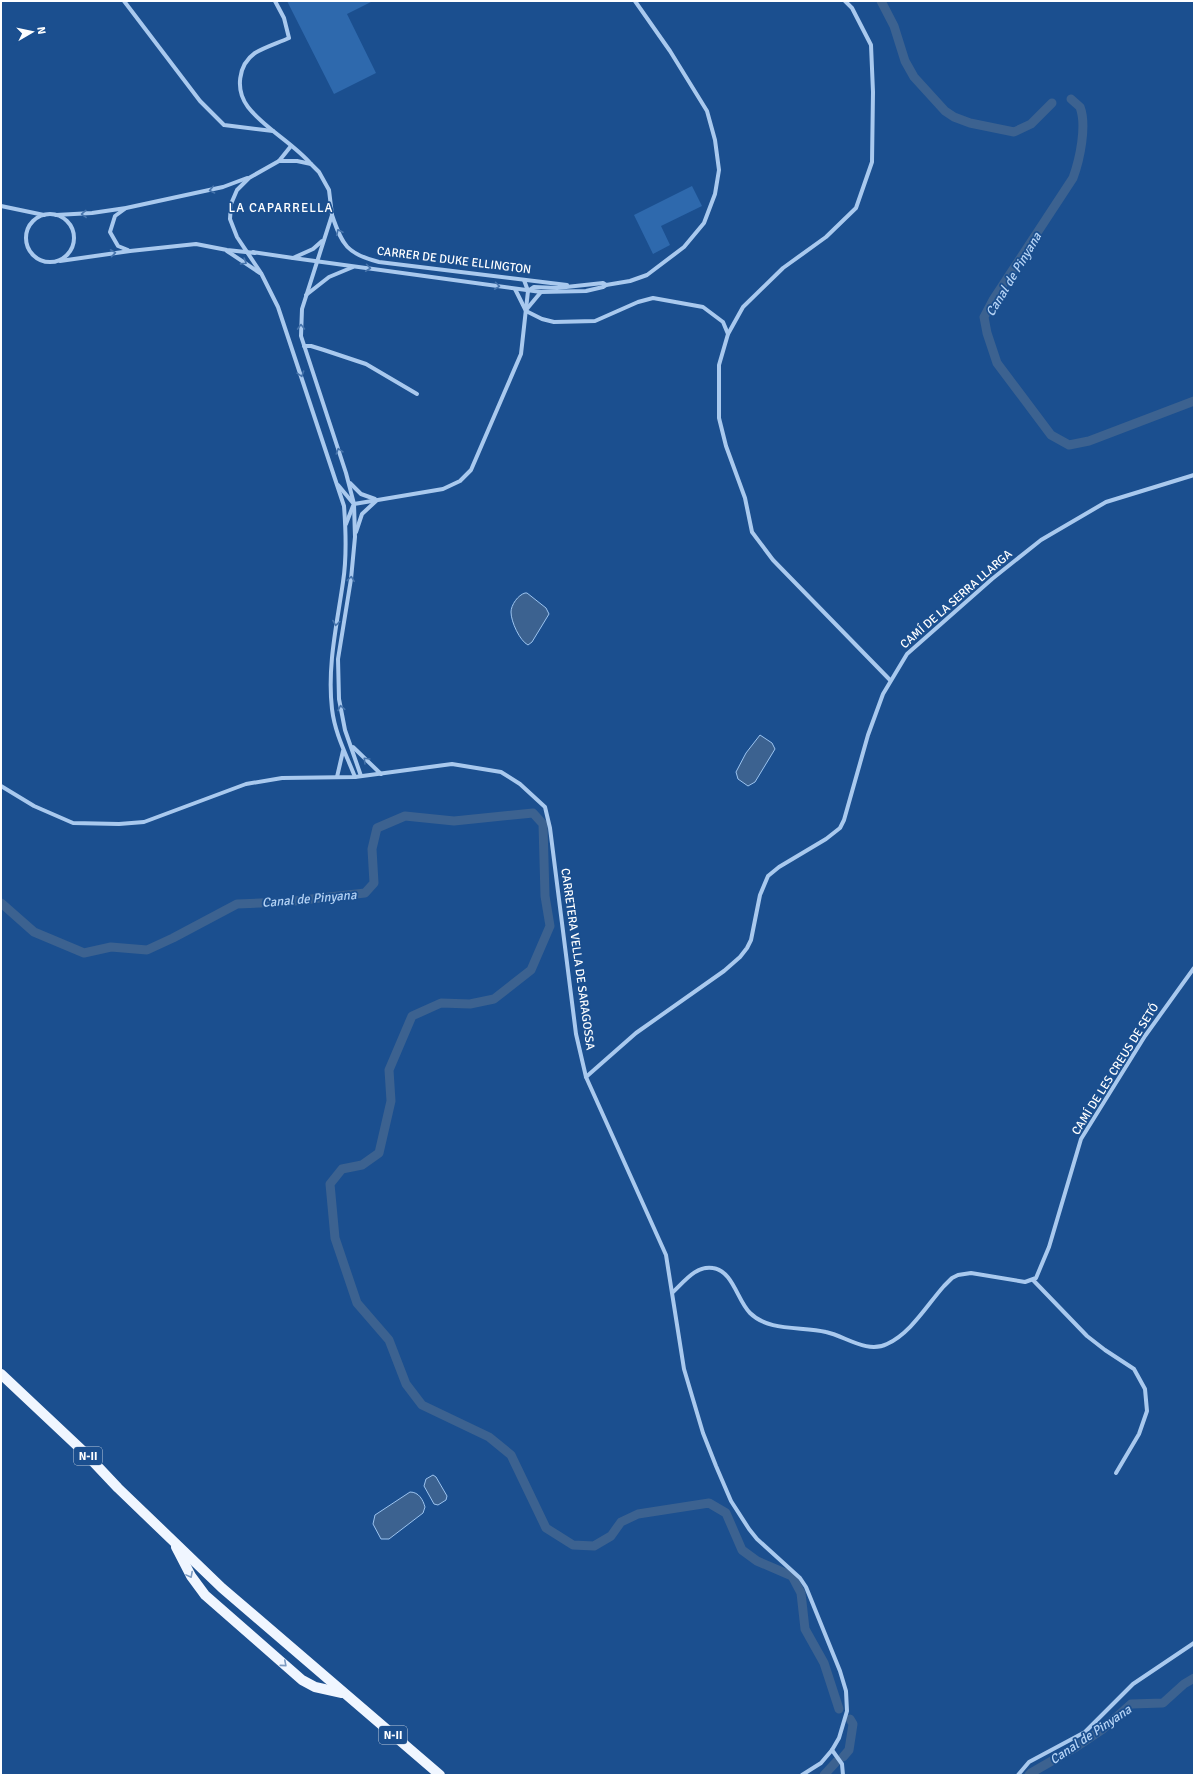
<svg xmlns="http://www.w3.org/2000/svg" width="1195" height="1776" viewBox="0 0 1195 1776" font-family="Signika,sans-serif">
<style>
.green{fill:#2e69ad}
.water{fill:#3c6290;stroke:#9cc4f0}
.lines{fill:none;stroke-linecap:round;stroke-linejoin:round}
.canal{stroke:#3c6290;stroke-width:9}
.minor{stroke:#a9c9ee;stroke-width:4}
.primary{stroke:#f0f6ff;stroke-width:10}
.oneway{stroke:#4674ac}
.oneway2{stroke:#7b9ac1}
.labels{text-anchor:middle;stroke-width:3.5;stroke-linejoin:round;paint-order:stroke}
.shield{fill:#1b4f8f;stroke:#bbcadd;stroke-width:1}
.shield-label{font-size:11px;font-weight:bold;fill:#fff}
.street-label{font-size:12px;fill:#fff;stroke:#1b4f8f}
.neighbourhood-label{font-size:13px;letter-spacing:1px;fill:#fff;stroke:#1b4f8f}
.water-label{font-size:13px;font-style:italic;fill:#b5d3f5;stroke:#1b4f8f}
</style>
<rect width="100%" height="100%" fill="#1b4f8f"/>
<g class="green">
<polygon points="287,1 373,1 347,14 376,73 334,94"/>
<polygon points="692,186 702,206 661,226 670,245 653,254 634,215"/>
</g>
<g class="water">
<path d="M525,593H527L546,608L549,614L532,642L528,645C520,641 511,622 511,612C511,605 518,595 525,593Z"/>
<polygon points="760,735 772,743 775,749 755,782 748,786 738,779 736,772 746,753"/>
<polygon points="433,1475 436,1477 447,1496 446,1500 438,1505 434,1504 424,1486 426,1479"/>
<path d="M410,1492C419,1492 423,1500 425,1507L423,1513L389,1539H381L373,1524L375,1515Z"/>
</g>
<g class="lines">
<g class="canal">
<polyline points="881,1 894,26 905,61 914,77 945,111 954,117 970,123 1014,132 1031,124 1052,103"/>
<path d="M1071,99L1080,107C1087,125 1080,159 1073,178L993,300L984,317L987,333L997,363L1051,435L1069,445L1089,441L1194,401"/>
<polyline points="1,903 34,932 84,953 111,947 147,950 173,938 237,904 285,902 365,893 374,883 372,849 377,828 405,816 454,821 533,813 543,824 545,896 550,926 531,970 494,999 470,1004 441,1003 412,1016 389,1070 391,1101 379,1153 362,1165 342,1169 330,1184 335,1238 357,1303 389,1340 406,1384 422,1405 489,1437 511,1455 546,1528 573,1545 594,1546 611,1536 621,1522 638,1514 709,1503 726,1513 742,1550 757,1561 792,1576 801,1593 805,1629 824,1663 839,1709"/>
<polyline points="843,1757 849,1750 853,1724 850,1719"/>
<polyline points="824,1775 837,1761"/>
<polyline points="1029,1775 1031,1773 1076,1747 1103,1729 1131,1704 1163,1703 1184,1684 1194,1678"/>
</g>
<g class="minor">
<polyline points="124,1 200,101 224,125 273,131"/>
<path d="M275,1L284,18L289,38C278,43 265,47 255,53C238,65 235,90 248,107C264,128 293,143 311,164"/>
<polyline points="845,1 852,8 871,45 873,92 872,162 856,208 826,237 783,268 743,307 728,334 719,365 719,418 726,446 745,498 752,532 773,560 890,680"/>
<polyline points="279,161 291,146"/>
<polyline points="1,206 44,215"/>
<polyline points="126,208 115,216 110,232 118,246 128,250"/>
<circle cx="50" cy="238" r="24"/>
<polyline points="56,215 92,213 126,208 223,187 247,178"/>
<path d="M332,215C342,245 347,254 379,262L567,285"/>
<polyline points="227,251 260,273"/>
<polyline points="253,252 293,258 313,249 322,241"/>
<polyline points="293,258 541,292 586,291 603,287 606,285"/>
<polyline points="60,261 130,251 196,244 227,250 255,253"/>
<polyline points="515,289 526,311 542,319 554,322 595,321 638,302 653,298 703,307 723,322 728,334"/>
<polyline points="528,291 534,287 557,288 603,283 606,285 630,281 647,275 684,247 704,223 715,194 719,170 715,140 707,111 670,51 635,1"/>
<polyline points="306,295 329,277 353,267"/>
<polyline points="526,310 541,292"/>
<polyline points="304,346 311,346 324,350 366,364 417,394"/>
<polyline points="350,483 361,494 375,499"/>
<polyline points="338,485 353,503"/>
<polyline points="354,504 443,489 460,481 471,470 521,354 528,291 524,280"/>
<polyline points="346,524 353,506"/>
<polyline points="356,532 362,514 376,501"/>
<polyline points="353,747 381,774"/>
<polyline points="337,777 343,751"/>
<path d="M355,777C346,754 335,734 332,709C327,666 337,624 343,582C347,557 346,532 344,506L278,307L261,273L237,237L230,219L231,204L237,190L249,178L279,161H297L311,164L319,172L329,190L332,215L302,309L301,336L346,473L354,504L355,537L351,579L338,659L339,699L345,730L361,776"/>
<polyline points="1,786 34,806 73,823 119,824 144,822 246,784 282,778 355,777 452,764 501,772 520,784 545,807 550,828 576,1034 586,1077 666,1255 684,1369 703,1433 716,1466 731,1501 749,1529 757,1539 800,1578 806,1587 840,1671 846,1691 847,1711 839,1738 832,1750 821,1763 802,1775"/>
<polyline points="586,1077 636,1033 724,971 740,957 747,948 751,940 760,895 768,876 779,867 826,839 840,828 844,820 868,735 883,694 907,654 992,579 1041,540 1106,502 1194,475"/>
<polyline points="1033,1280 1087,1336 1105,1350 1134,1369 1145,1389 1147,1411 1139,1434 1116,1473"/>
<path d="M673,1292C684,1282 696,1265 713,1268C733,1271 737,1300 750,1313C769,1332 802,1326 826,1332C845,1336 867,1354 887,1344C911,1333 927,1305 944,1286L952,1278L958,1275L971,1273L1025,1282L1036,1278L1049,1247L1081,1139L1145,1036L1194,968"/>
<polyline points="832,1750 842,1764 843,1775"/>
<polyline points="1018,1775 1029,1762 1085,1732 1133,1684 1194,1643"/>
</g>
<g class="primary">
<polyline points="1,1374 85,1453 118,1488 222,1588 440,1775"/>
<polyline points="176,1547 191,1576 205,1595 302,1680 315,1687 342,1693"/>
</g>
</g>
<defs><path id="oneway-chevron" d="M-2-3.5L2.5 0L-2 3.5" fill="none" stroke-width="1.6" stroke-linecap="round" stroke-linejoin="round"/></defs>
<g class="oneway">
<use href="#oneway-chevron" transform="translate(212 190) rotate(168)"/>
<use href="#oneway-chevron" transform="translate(84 214) rotate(178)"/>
<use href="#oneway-chevron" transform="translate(339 232) rotate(-116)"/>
<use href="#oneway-chevron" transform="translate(113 253) rotate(-8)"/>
<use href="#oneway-chevron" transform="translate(244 262) rotate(32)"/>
<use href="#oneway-chevron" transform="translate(368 268) rotate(7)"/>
<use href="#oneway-chevron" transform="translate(497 286) rotate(8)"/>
<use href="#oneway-chevron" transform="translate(301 327) rotate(-91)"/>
<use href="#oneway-chevron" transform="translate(301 374) rotate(72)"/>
<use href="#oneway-chevron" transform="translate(339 451) rotate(-108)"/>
<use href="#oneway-chevron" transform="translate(351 579) rotate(-83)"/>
<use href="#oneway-chevron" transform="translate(336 623) rotate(99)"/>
<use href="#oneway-chevron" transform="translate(341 708) rotate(-101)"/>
<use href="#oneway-chevron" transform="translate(366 760) rotate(-135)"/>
</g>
<g class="oneway2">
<use href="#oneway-chevron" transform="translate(190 1575) rotate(62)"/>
<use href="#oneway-chevron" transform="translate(284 1664) rotate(41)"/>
</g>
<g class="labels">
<g class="shield">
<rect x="74" y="1447" width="28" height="18" rx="3"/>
<rect x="379" y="1726" width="28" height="18" rx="3"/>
</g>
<g class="shield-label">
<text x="88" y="1460">N-II</text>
<text x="393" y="1739">N-II</text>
</g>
<g class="street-label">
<text transform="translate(454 260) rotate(7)" y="4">CARRER DE DUKE ELLINGTON</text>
<text transform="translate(956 599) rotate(-41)" y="4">CAMÍ DE LA SERRA LLARGA</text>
<text transform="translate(578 959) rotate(82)" y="4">CARRETERA VELLA DE SARAGOSSA</text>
<text transform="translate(1115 1069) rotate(-58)" y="4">CAMÍ DE LES CREUS DE SETÓ</text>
</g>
<g class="neighbourhood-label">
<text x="281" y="212">LA CAPARRELLA</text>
</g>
<g class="water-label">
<text transform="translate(1013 274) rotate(-59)" y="5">Canal de Pinyana</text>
<text transform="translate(309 898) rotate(-5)" y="5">Canal de Pinyana</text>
<text transform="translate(1090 1734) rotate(-34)" y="5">Canal de Pinyana</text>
</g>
</g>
<rect width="1195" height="1776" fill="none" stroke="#ffffff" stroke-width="4"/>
<g transform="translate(32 32) rotate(81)" stroke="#1b4f8f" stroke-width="3" paint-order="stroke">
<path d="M0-3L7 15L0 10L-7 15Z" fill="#ffffff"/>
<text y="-6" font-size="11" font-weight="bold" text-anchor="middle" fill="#ffffff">N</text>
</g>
</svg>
